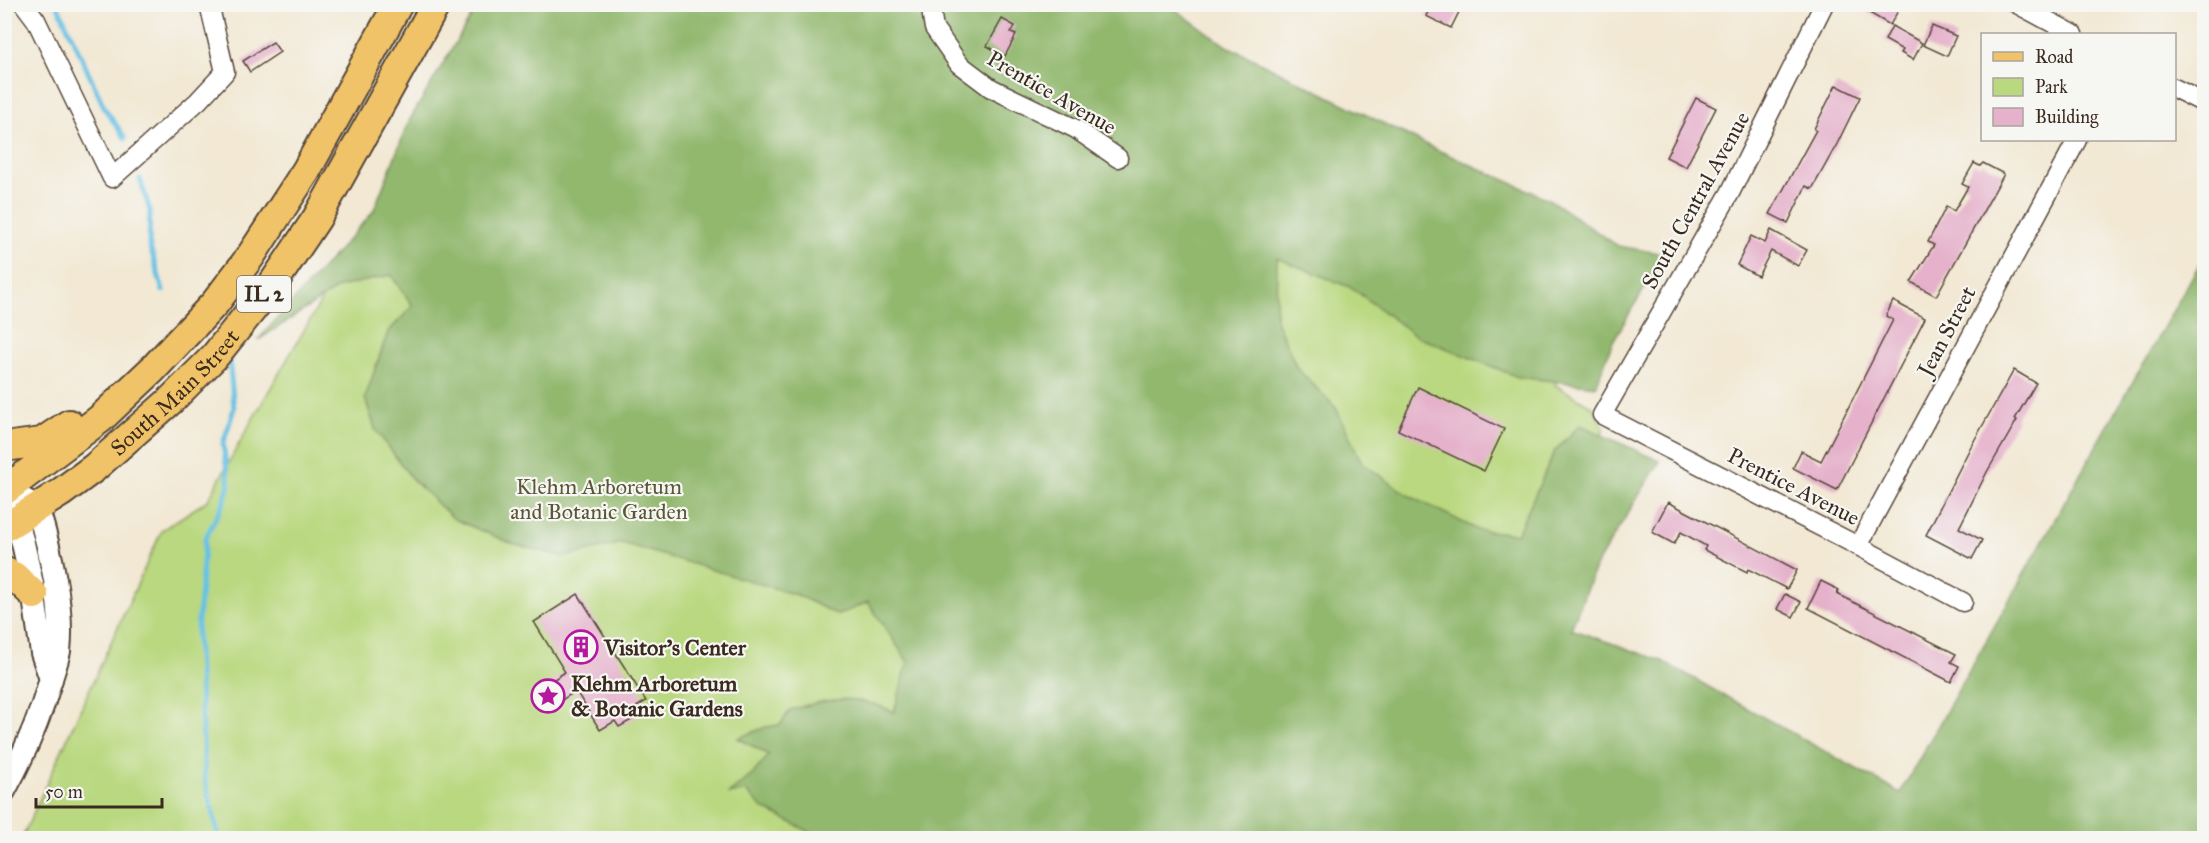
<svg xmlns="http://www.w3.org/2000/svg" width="2209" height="843" viewBox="0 0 2209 843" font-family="'IM FELL Great Primer',serif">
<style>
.green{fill:#b9d87f;stroke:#7a814e;stroke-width:1.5}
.forest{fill:#92b86e;stroke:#667146;stroke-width:1.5}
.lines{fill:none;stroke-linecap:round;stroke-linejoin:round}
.stream{stroke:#66c1e4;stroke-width:5}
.building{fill:#e5b1cb}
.minor-casing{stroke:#564639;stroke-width:21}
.tertiary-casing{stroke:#564639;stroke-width:26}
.primary-casing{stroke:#564639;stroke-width:32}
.minor{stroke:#fff;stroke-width:18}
.tertiary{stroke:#fff;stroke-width:22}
.primary{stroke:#f1c369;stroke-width:28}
.labels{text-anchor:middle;stroke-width:4.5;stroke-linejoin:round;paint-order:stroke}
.shield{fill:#f6f6f2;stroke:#73675e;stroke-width:1.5}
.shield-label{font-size:21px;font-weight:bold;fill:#3b2a1e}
.street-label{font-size:22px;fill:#3b2a1e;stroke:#f6f6f2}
.park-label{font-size:22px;fill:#5a5636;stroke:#f6f6f2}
.poi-label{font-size:22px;font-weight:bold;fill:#3b2a1e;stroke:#f6f6f2;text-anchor:start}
</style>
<rect width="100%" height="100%" fill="#f6f6f2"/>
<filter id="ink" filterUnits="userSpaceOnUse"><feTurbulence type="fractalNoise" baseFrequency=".0167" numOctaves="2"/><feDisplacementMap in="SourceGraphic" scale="12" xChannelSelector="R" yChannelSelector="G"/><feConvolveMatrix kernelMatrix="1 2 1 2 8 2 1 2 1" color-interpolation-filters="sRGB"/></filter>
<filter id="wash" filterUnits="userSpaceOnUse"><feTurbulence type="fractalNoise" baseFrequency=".008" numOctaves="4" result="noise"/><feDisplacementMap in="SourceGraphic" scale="24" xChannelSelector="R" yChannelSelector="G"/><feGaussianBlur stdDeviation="1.35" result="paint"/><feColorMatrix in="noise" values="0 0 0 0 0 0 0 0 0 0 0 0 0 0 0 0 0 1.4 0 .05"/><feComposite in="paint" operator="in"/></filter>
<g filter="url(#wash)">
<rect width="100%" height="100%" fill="#f2e8d3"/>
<polygon class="green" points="470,44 1233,114 1594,302 1555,385 1593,407 1604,429 1522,602 1911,815 2204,838 22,838 162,530 208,500 252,420"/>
<path class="forest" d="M478,5H1169L1225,45L1433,148L1550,200L1618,246L1665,254L1613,341L1596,386L1518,377L1416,336L1352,288L1277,258L1276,320L1297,368L1336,408L1362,463L1408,495L1478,530L1517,534L1555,451L1580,425L1660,461L1596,565L1571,629L1662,661L1900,793L2204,256V838H822L762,808L746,791L728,794L752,775L769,755L738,738L766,727L780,725L790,710C832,697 853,694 894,712L908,662L868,602L838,615L797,595L622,543L565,557L513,544L454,519L412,479L375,429L365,398L388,332L413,306L391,275L339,287L258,340L373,212L409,121Z"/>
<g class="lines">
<g class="stream">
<polyline points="57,4 105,109 125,138"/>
<polyline points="140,179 150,211 149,243 163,291"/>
<polyline points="219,838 205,780 197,633 205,539 223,504 229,485 223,444 234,408 229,358"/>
</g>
</g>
<g id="blocks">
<g class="building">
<polygon points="1432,4 1463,4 1451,28 1426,16"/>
<polygon points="1854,4 1890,4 1899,9 1890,25"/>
<polygon points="1002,19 1015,26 1011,33 1016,35 1005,56 987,46"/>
<polygon points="1892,26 1922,43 1913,60 1901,53 1903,50 1885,40"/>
<polygon points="1932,26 1956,36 1947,56 1923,45"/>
<polygon points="273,42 280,52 250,72 243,61"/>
<polygon points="1836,85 1860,97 1837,144 1812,189 1806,186 1788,223 1770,214 1816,130 1814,129"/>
<polygon points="1696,98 1716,108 1686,167 1666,157"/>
<polygon points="1974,163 1980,166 1983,163 2004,174 1936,296 1911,282 1934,245 1928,242 1946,207 1954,211 1968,187 1962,184"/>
<polygon points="1771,230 1807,250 1798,266 1771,251 1758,276 1737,265 1751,236 1765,243"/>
<polygon points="1893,301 1925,318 1837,490 1793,468 1801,451 1821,461 1893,320 1886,316"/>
<polygon points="2014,370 2036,383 2015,419 2017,420 1987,472 1959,528 1982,540 1972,559 1926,535 1970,448"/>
<polygon points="1418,387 1504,429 1484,471 1398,430"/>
<polygon points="1668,502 1797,570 1787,589 1748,569 1747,572 1704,550 1706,546 1681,532 1674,544 1652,532"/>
<polygon points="1821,581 1839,590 1837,594 1956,654 1951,662 1959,666 1951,682 1808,608"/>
<polygon points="578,594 646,701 632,710 637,717 619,727 615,721 600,730 576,691 544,711 533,693 565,672 534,622"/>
<polygon points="1785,594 1801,602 1793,617 1777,609"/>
</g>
</g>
</g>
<g filter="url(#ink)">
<use href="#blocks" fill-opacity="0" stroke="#564639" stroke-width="1.5"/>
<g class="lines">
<defs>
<g id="minor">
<polyline points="24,4 36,20 112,178 198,101 225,72 209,4"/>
<polyline points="930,4 934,28 959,64 991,88 1076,129 1118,158"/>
<polyline points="1824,4 1730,193 1602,415 1858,546 1963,602"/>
<polyline points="2017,4 2073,34"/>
<polyline points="2174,88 2204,103"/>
<polyline points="1858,546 2077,140"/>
</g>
<g id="tertiary">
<polyline points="12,506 23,543 32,584 42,653 51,679"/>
<path d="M4,791C24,755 39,721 50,682C53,672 57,661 59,651C64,608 50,548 37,507L7,490"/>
</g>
<g id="primary">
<polyline points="4,447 42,442 69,424"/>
<polyline points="4,491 100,419 153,369 215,303 250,257 306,171 398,4"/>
<path id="s1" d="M4,528L60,493L94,468L170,401L214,357L274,282L317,218L436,4"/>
<polyline points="4,571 14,576 34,595"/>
</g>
</defs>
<use href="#minor" class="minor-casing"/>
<use href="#tertiary" class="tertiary-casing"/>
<use href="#primary" class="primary-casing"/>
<use href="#minor" class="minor"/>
<use href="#tertiary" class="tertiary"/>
<use href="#primary" class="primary"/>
</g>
</g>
<defs>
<symbol id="building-ring" viewBox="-11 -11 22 22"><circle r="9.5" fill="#f6f6f2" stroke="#b5179e" stroke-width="1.5"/><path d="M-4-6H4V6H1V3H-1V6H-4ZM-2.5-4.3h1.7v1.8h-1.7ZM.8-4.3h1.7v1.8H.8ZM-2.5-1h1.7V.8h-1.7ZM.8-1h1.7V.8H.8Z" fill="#b5179e"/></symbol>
<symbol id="sight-ring" viewBox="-11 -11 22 22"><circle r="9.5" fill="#f6f6f2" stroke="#b5179e" stroke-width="1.5"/><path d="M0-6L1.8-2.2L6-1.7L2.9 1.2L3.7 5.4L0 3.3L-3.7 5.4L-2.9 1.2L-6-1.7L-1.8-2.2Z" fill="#b5179e"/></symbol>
</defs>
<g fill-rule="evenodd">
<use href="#building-ring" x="562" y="628" width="38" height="38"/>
<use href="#sight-ring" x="529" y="677" width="38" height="38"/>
</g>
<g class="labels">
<rect class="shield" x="237" y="276" width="54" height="36" rx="4.5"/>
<g class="shield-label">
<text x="264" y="301">IL 2</text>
</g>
<g class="street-label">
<text transform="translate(1052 92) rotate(30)" y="8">Prentice Avenue</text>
<text transform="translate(1695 200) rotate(-61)" y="8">South Central Avenue</text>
<text transform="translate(1946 331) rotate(-62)" y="8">Jean Street</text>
<text dy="8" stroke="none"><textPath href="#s1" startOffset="219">South Main Street</textPath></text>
<text transform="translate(1794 486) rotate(27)" y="8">Prentice Avenue</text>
</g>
<g class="park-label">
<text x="599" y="494">Klehm Arboretum<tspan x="599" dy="25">and Botanic Garden</tspan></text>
</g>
<g class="poi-label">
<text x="604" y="655">Visitor's Center</text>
<text x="571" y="691">Klehm Arboretum<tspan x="571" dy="25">&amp; Botanic Gardens</tspan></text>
</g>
</g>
<rect width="2209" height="843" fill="none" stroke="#f6f6f2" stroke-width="24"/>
<rect x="1981" y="33" width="195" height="108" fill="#f6f6f2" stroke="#aba49d" stroke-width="1.5"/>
<rect x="1993" y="52" width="30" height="9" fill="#f1c369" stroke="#aba49d" stroke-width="1.5"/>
<text x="2035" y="63" font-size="18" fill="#3b2a1e">Road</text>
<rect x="1993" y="78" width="30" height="18" fill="#b9d87f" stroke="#aba49d" stroke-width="1.5"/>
<text x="2035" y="93" font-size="18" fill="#3b2a1e">Park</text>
<rect x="1993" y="108" width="30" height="18" fill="#e5b1cb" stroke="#aba49d" stroke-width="1.5"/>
<text x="2035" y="123" font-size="18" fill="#3b2a1e">Building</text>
<path d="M36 798v9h126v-9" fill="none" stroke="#3b2a1e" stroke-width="3"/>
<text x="45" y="798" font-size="18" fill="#3b2a1e" stroke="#f6f6f2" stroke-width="4.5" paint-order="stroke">50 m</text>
</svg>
